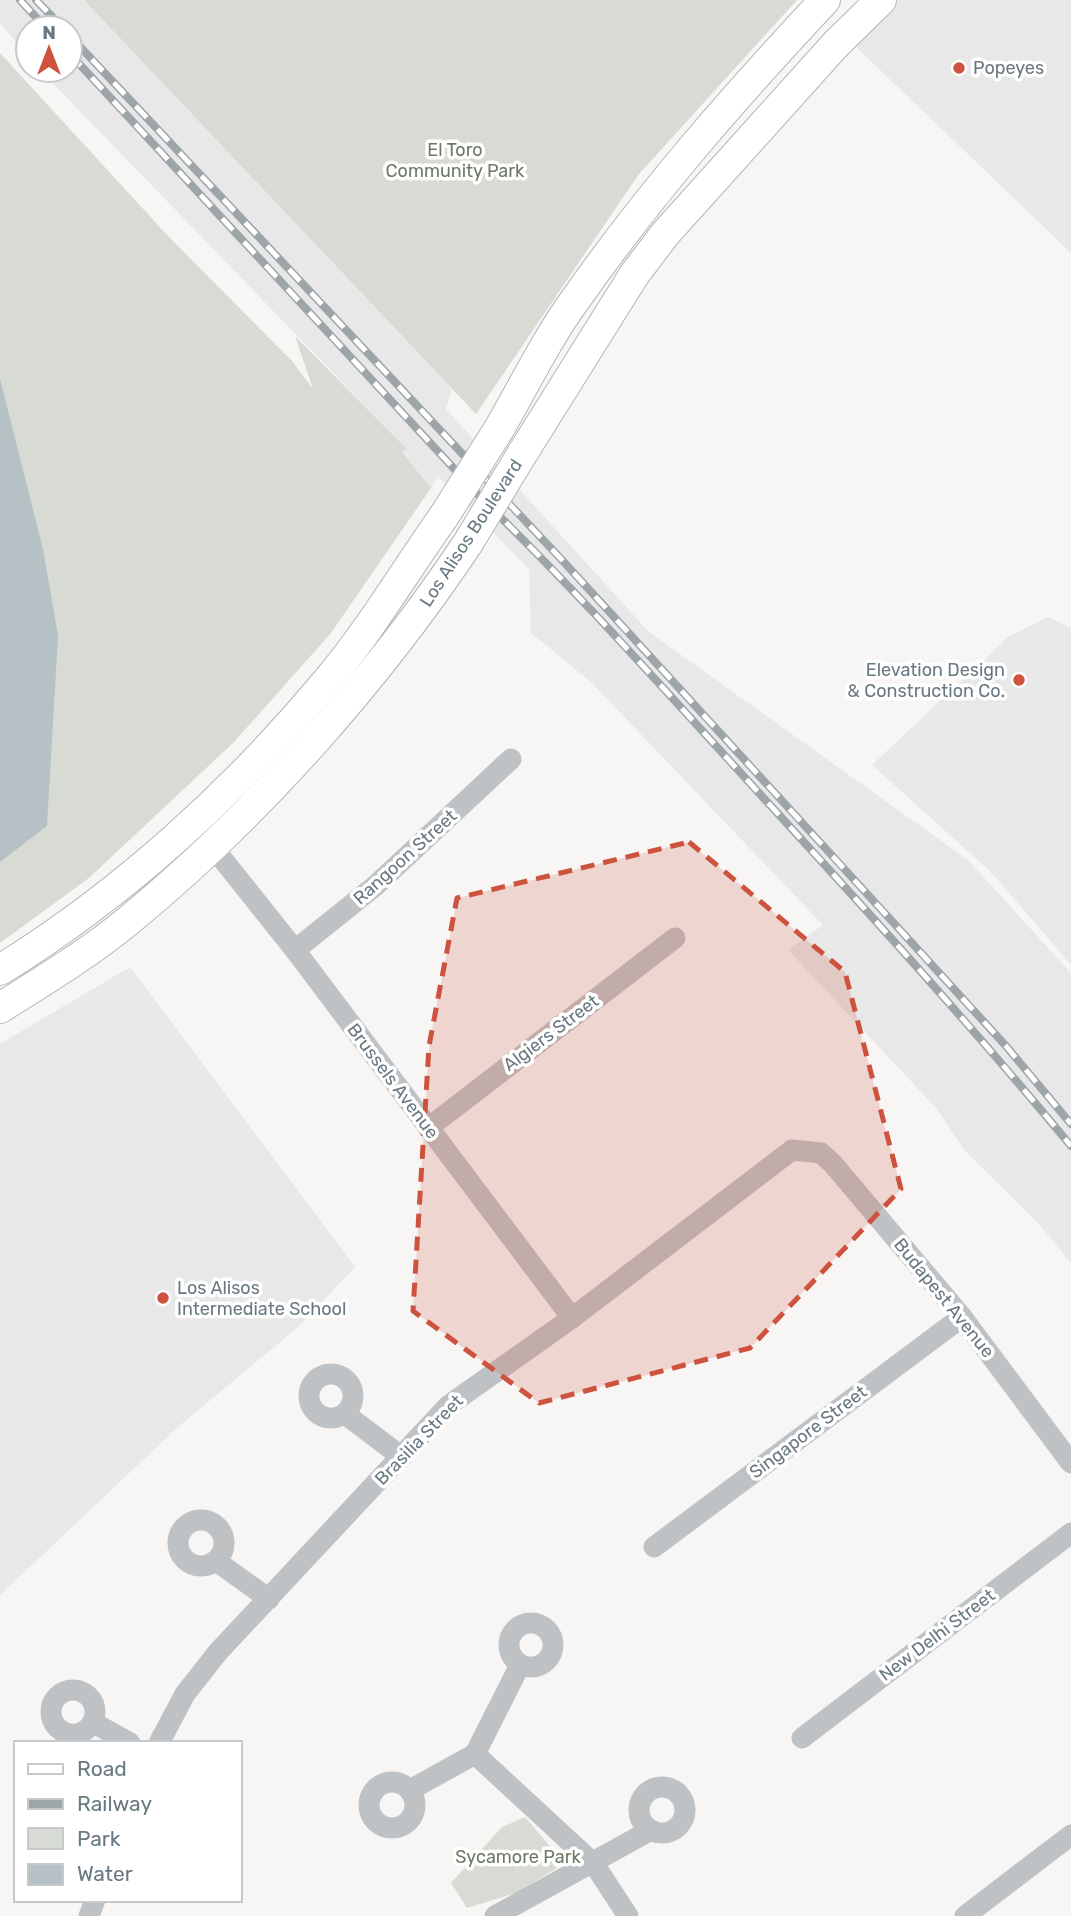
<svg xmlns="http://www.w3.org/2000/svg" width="1071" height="1916" viewBox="0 0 1071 1916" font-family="Rubik,sans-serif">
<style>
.built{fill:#e7e8e7}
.green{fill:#d7dbd4}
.water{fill:#b5c1c4}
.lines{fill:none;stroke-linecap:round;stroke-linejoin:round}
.secondary-casing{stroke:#b1b6b9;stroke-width:32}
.street{stroke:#bec2c5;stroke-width:21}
.secondary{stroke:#fff;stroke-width:30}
.rail-casing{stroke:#9ea5a9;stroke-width:8}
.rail{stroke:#fff;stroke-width:5;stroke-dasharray:16;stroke-linecap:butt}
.secondary-bridge-casing{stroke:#b1b6b9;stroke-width:32;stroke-linecap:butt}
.secondary-bridge{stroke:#fff;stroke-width:30}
.marked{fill:#cd533e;fill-opacity:0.2;stroke:#cd533e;stroke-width:5;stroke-dasharray:14 9;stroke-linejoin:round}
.poi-dot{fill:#cd533e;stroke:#fff;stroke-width:2.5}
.labels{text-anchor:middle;stroke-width:7;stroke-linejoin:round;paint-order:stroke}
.poi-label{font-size:18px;fill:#697981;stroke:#fff;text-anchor:start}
.park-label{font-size:18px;fill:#6d7967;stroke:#fff}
.street-label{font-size:18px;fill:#697981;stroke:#fff}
</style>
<rect width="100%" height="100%" fill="#f7f6f4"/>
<g class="built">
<polygon points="0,0 84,0 452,389 446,409 649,632 968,860 1071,973 1071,1263 1039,1224 965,1151 937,1109 788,950 823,925 591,682 531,633 529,569 438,476 431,488 402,450 406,448 40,70 70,70 70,28 28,28 28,57 0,23"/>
<polygon points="892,0 1071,0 1071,253 851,42"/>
<polygon points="1048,617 1071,628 1071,965 991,872 872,765 1008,637"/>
<polygon points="130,967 355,1267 297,1328 178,1427 0,1595 0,1044"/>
</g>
<g class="green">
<polygon points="84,0 797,0 639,174 476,414"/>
<polygon points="0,53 169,237 292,361 313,389 295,336 407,449 402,451 431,488 331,633 233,743 89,878 0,943"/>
<polygon points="525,1817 554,1851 554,1866 557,1868 516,1893 467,1908 451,1883 502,1827"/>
</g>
<polygon class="water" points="0,379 43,549 58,636 47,826 0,862"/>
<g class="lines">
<defs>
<g id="secondary">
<path d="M499,429C524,386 546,340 575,300C650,193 736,95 825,0"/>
<polyline points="522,454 634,275 665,234 836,44 881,0"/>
<path d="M0,970C123,894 235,792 328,680C371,629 405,571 444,516"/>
<path d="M0,1008C43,981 88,954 128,921C257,815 375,682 468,543"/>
</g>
</defs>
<use href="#secondary" class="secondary-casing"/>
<g class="street">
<polyline points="212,846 295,950 572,1318"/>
<polyline points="295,950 375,886 511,759"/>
<polyline points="428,1128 675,938"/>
<circle cx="331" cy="1396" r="22"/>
<polyline points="345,1414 402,1457"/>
<circle cx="201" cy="1543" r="23"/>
<polyline points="654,1547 962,1317"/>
<polyline points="216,1561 269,1599"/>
<circle cx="531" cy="1645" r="22"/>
<circle cx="73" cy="1712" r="22"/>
<polyline points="94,1723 130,1743"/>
<polyline points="802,1738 1071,1533"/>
<polyline points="159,1743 185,1694 218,1652 449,1405 572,1318 792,1150 821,1153 833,1164 962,1317 1071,1463"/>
<polyline points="475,1754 594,1864 628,1916"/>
<circle cx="392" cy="1805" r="23"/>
<circle cx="662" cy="1810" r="23"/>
<polyline points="410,1790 475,1754 520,1665"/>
<polyline points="89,1916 95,1900"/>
<polyline points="495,1916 651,1830"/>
<polyline points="965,1916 1071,1835"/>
</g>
<use href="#secondary" class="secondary"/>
<defs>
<g id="rail">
<polyline points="20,0 46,28"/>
<polyline points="36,0 63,28"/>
<polyline points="70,36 562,560 1006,1046 1071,1124"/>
<path d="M70,54L483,500C576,590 661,686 748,781C858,901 967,1020 1071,1146"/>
</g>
</defs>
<use href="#rail" class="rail-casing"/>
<use href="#rail" class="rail"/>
<defs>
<g id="secondary-bridge">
<polyline points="444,516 499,429"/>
<polyline points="468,543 522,454"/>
</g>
</defs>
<use href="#secondary-bridge" class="secondary-bridge-casing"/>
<use href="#secondary-bridge" class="secondary-bridge"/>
</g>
<path class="marked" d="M689,842L845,972L901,1189L750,1348L539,1403L413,1311L429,1046L457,898Z"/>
<g class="poi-dot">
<circle cx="959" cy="68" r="7"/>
<circle cx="1019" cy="680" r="7"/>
<circle cx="163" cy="1298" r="7"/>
</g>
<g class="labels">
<g class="poi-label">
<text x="973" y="74">Popeyes</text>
<text x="1005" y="676" text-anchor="end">Elevation Design<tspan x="1005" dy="21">&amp; Construction Co.</tspan></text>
<text x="177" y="1294">Los Alisos<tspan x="177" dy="21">Intermediate School</tspan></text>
</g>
<g class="park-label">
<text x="455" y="156">El Toro<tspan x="455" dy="21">Community Park</tspan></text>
<text x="518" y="1863">Sycamore Park</text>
</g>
<g class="street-label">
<text transform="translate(471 533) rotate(-57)" y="6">Los Alisos Boulevard</text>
<text transform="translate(405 857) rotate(-42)" y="6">Rangoon Street</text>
<text transform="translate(551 1033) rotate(-37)" y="6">Algiers Street</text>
<text transform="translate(393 1081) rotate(53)" y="6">Brussels Avenue</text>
<text transform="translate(944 1298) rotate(51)" y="6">Budapest Avenue</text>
<text transform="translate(808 1432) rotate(-37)" y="6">Singapore Street</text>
<text transform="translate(419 1440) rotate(-46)" y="6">Brasilia Street</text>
<text transform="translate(937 1635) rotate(-37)" y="6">New Delhi Street</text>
</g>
</g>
<rect x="14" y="1741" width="228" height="161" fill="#ffffff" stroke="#c3c9cd" stroke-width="2"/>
<rect x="28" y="1764" width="35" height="10" fill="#ffffff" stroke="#c3c9cd" stroke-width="2"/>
<text x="77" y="1776" font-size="21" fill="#697981">Road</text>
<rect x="28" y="1799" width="35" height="10" fill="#9ea5a9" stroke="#c3c9cd" stroke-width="2"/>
<text x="77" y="1811" font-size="21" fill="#697981">Railway</text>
<rect x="28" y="1828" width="35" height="21" fill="#d7dbd4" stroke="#c3c9cd" stroke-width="2"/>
<text x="77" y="1846" font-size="21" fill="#697981">Park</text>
<rect x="28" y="1864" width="35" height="21" fill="#b5c1c4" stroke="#c3c9cd" stroke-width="2"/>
<text x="77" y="1881" font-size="21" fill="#697981">Water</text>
<g transform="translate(49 49)"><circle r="33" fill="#ffffff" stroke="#c3c9cd" stroke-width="2"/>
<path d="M0-5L12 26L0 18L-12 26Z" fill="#cd533e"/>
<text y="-10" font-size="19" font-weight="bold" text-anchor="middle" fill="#697981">N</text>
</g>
</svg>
